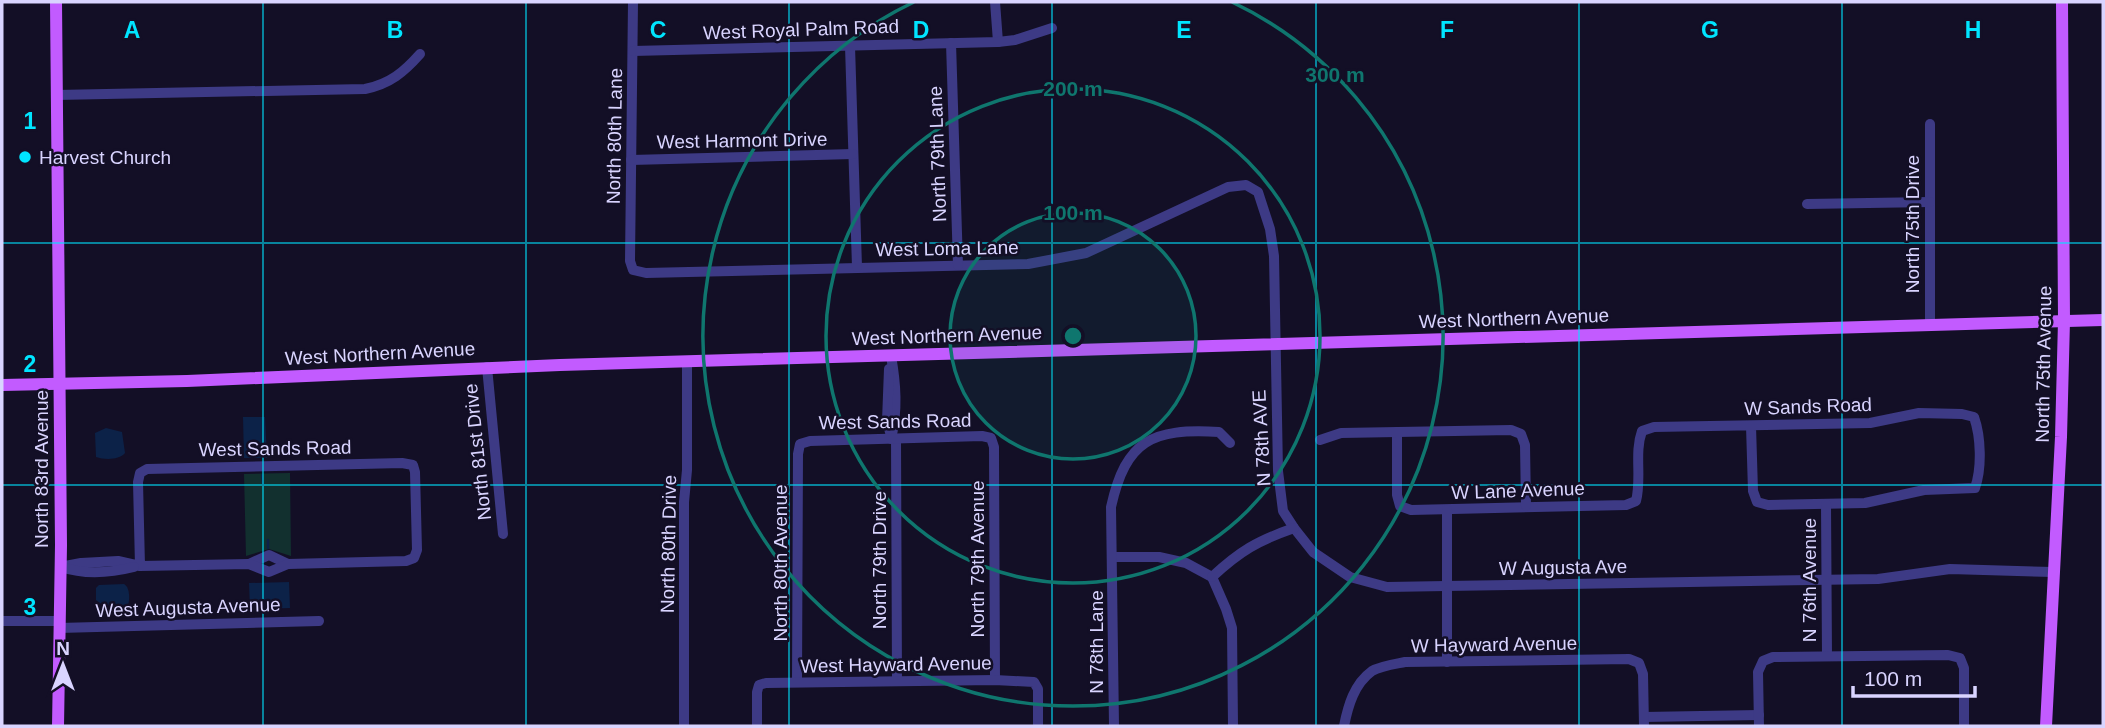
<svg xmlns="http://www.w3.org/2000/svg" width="2105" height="728" viewBox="0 0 2105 728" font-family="Arial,sans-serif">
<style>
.green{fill:#12302f}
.water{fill:#0c2248}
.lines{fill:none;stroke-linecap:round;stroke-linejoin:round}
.stream{stroke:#0c2248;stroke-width:2.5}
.minor{stroke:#3d3a85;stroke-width:10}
.major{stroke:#c25bff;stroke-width:12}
.grid{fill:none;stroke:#00e5ff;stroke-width:2;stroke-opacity:0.55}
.ring{fill:none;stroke:#0f766e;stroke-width:3.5}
.poi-dot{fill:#00e5ff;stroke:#130f26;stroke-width:2.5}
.labels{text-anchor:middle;stroke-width:5;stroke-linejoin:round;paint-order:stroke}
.street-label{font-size:19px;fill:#d9d4ff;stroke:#130f26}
.poi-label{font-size:19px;fill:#d9d4ff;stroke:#130f26;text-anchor:start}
.grid-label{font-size:23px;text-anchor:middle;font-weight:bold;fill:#00e5ff;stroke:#130f26;stroke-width:5;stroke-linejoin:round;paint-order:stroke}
.centre{fill:#0f766e;stroke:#130f26;stroke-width:3.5}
.ring-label{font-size:21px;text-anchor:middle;font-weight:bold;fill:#0f766e;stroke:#130f26;stroke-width:5;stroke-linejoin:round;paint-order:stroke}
</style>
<rect width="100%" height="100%" fill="#130f26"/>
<polygon class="green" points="290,473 291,556 269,549 246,556 244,474"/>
<g class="water">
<polygon points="243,417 265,417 267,458 244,458"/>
<path d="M106,428L122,432L125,453C119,460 105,460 96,457L95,433Z"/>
<polygon points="289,582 290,608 250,609 249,583"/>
<path d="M124,584C131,588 130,604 126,610L113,613L96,600V588L99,585Z"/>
</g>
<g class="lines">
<g class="stream">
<polyline points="262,475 263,485"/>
<polyline points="268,540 268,548"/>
</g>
<g class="minor">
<polyline points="633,2 630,261 633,270 646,273 1028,264 1086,253 1228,187 1246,185 1258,192 1270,229 1274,256 1278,471 1283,511 1294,528 1313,552 1350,577 1387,587 1446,586 1878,579 1950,569 2053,572"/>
<polyline points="995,2 998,42"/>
<polyline points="951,43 958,265"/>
<polyline points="850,46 857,267"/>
<polyline points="633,51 998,42 1015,40 1052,28"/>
<path d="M56,95L365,89C390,84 404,72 420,54"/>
<polyline points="1930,124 1930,325"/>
<polyline points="631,160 853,154"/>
<polyline points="1807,204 1930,202"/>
<path d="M891,356C896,384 898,410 891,439"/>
<polyline points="487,367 503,534"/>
<polyline points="889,369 887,421 891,436"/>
<path d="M1397,432V495L1400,506L1411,510L1626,505L1636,501C1642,478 1634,453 1642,431L1654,427L1870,423L1919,413L1962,414L1974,417C1981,437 1982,468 1975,488L1924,490L1865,503L1768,505L1757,502L1753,491L1751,426"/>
<polyline points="896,439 897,681"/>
<polyline points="1320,440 1341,433 1511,430 1521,434 1525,445 1526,506"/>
<polyline points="1826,504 1827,656"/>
<polyline points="1447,510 1447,662"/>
<polyline points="1113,557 1159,557 1186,563 1212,577"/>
<polyline points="249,564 269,555 288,564"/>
<polyline points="60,567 81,563 118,561 140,566 249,564 269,572 288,564 406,561 414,558 417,550 415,472 413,465 402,463 147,469 140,473 138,482 140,566"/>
<path d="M61,567C85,575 110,573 134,567"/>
<polyline points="1212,577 1226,609 1232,628 1233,726"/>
<path d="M1212,577C1240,551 1257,541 1294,528"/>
<polyline points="2,621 59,621"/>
<polyline points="59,628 319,621"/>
<polyline points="797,682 798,454 800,444 810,441 982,436 991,438 994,447 995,680"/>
<polyline points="1644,717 1759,715"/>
<polyline points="684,726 684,502 687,470 687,362"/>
<polyline points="757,726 757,692 759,685 766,683 995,680 1034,682 1038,689 1038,726"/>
<path d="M1114,726L1111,507C1126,440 1152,428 1219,432L1230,443"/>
<path d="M1344,726C1348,706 1354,684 1372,671C1380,666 1395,664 1405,662L1629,659L1639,663L1643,674L1644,726"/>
<polyline points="1759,726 1758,672 1763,661 1773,657 1948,655 1960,658 1964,668 1964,726"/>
</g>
<g class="major">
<polyline points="56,2 61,545 58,726"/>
<polyline points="2,385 187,381 560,365 2103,320"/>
<polyline points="2046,726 2061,437 2064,321 2062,2"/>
</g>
</g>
<path class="grid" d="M263,2V726M526,2V726M789,2V726M1052,2V726M1316,2V726M1579,2V726M1842,2V726M2,243H2103M2,485H2103"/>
<circle cx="1073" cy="336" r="123" fill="#0f766e" fill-opacity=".12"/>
<g class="ring">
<circle cx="1073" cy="336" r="123"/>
<circle cx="1073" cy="336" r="247"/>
<path d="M1232 2A370 370 0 1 1 914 2"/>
</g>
<circle class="poi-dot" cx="25" cy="157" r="7"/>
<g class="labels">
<g class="street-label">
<text transform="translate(801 29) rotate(-2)" y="7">West Royal Palm Road</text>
<text transform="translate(614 136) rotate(-89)" y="7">North 80th Lane</text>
<text transform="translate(742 140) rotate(-1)" y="7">West Harmont Drive</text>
<text transform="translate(937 154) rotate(-92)" y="7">North 79th Lane</text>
<text transform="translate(1912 224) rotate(-90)" y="7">North 75th Drive</text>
<text transform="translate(947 248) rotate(-1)" y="7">West Loma Lane</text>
<text transform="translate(1514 318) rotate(-2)" y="7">West Northern Avenue</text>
<text transform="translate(947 335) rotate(-2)" y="7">West Northern Avenue</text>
<text transform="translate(380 353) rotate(-3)" y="7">West Northern Avenue</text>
<text transform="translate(2043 364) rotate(-89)" y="7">North 75th Avenue</text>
<text transform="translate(1808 406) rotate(-2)" y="7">W Sands Road</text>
<text transform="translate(895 421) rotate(-1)" y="7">West Sands Road</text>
<text transform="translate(1261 438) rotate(-93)" y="7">N 78th AVE</text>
<text transform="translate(275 448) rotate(-1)" y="7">West Sands Road</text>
<text transform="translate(477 452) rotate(-96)" y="7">North 81st Drive</text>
<text transform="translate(41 469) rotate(-90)" y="7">North 83rd Avenue</text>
<text transform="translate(1518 490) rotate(-2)" y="7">W Lane Avenue</text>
<text transform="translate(668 544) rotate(-89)" y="7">North 80th Drive</text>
<text transform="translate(977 559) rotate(-90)" y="7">North 79th Avenue</text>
<text transform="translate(879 560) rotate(-90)" y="7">North 79th Drive</text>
<text transform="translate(780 563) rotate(-90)" y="7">North 80th Avenue</text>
<text transform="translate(1563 567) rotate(-1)" y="7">W Augusta Ave</text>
<text transform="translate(1809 580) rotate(-90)" y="7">N 76th Avenue</text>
<text transform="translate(188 607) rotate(-2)" y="7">West Augusta Avenue</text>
<text transform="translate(1096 642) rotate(-90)" y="7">N 78th Lane</text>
<text transform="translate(1494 644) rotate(-1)" y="7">W Hayward Avenue</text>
<text transform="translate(896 664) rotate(-1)" y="7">West Hayward Avenue</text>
</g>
<g class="poi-label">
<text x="39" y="164">Harvest Church</text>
</g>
</g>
<g class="grid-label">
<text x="132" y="38">A</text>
<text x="395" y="38">B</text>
<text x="658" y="38">C</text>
<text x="921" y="38">D</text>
<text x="1184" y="38">E</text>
<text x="1447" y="38">F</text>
<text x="1710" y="38">G</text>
<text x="1973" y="38">H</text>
<text x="30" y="129">1</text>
<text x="30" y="372">2</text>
<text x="30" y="615">3</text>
</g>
<circle cx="1073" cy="336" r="10" class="centre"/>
<g class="ring-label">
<text x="1335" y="82">300 m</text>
<text x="1073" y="96">200 m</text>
<text x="1073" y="220">100 m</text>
</g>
<rect width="2105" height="728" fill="none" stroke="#d9d4ff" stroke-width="7"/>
<g transform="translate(63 665)" stroke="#130f26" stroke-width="5" paint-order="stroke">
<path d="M0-5L12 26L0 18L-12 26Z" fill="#d9d4ff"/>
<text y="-10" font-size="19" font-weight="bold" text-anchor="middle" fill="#d9d4ff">N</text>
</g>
<path d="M1853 686v10h122v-10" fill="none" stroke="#d9d4ff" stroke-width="3.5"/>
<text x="1864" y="686" font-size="21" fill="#d9d4ff" stroke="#130f26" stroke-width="5" paint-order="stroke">100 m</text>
</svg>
